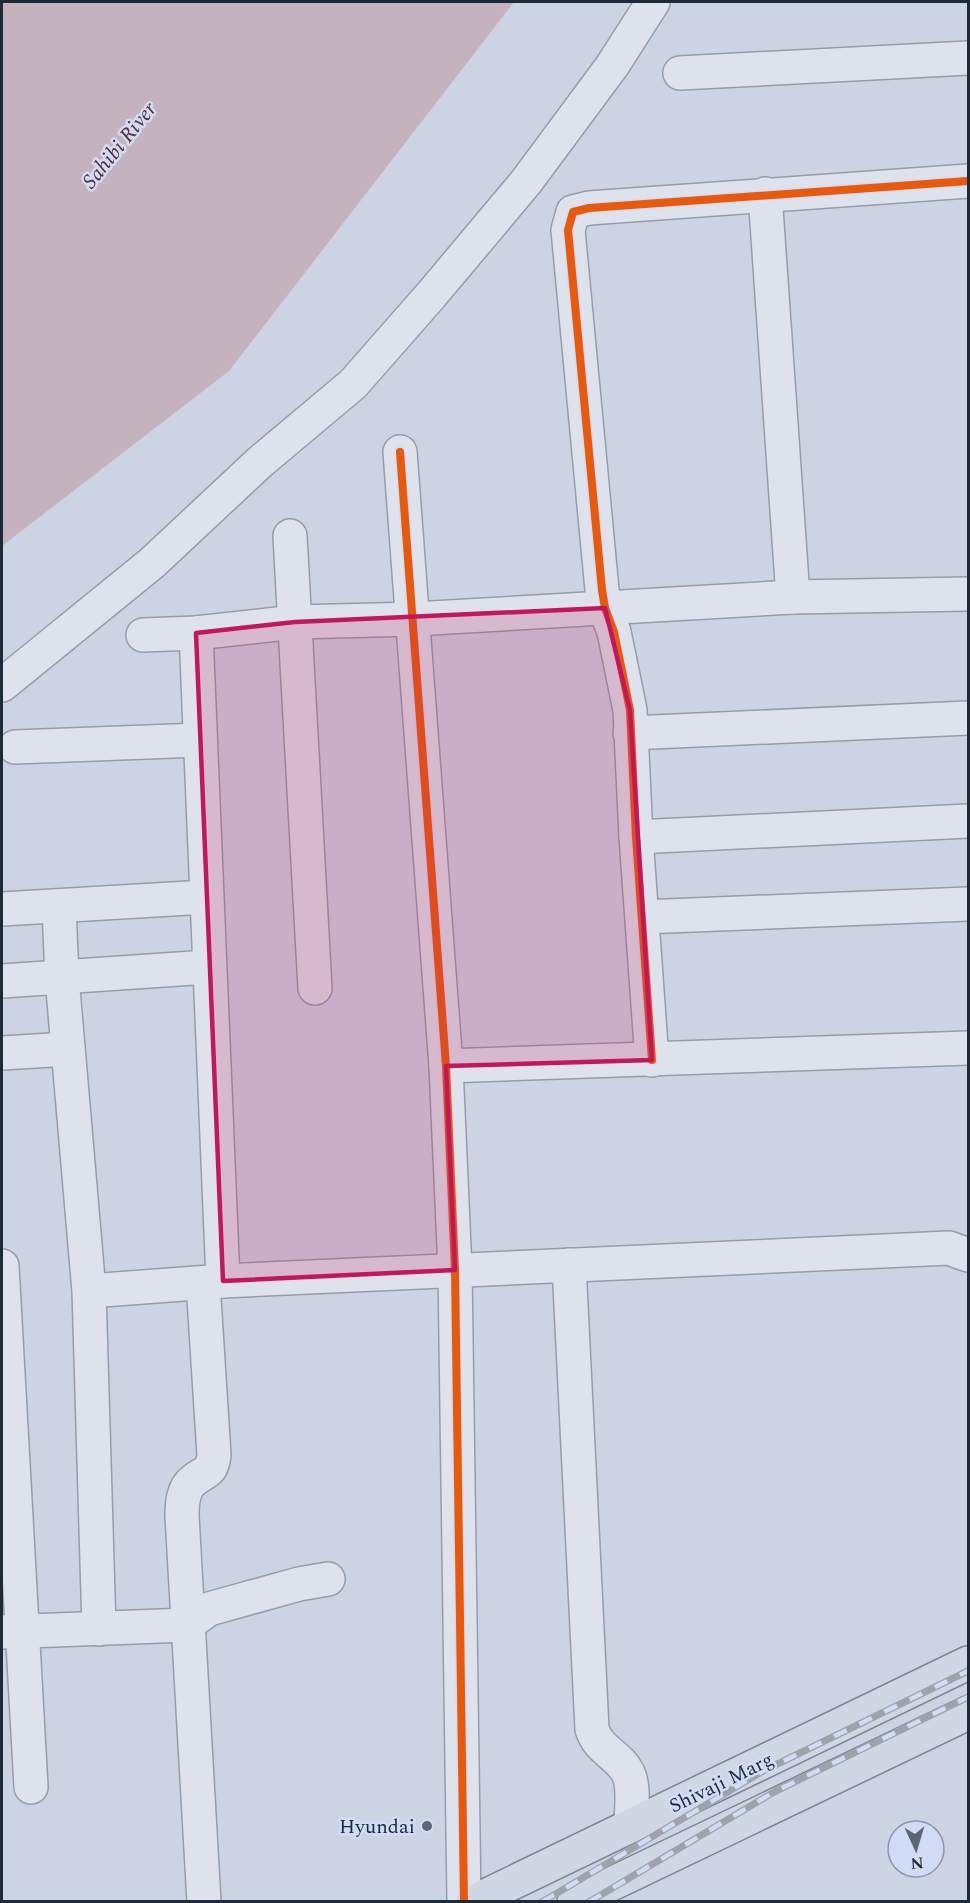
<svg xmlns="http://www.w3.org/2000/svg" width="970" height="1903" viewBox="0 0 970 1903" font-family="Spectral,serif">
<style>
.water{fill:#c4b2be}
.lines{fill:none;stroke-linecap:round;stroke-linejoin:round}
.minor-casing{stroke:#959da9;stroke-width:36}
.major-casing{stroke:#7c848f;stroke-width:36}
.minor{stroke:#dde2ec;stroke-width:33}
.major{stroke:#cfd6e4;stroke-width:33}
.rail-casing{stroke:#9ea3ab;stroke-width:7}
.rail{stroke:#d0dcf6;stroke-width:4.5;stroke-dasharray:14;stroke-linecap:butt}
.cycleway-casing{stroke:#d0dcf6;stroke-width:11}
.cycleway{stroke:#e8590c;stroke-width:8}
.marked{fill:#c2185b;fill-opacity:0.2;stroke:#c2185b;stroke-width:4.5;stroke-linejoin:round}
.poi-dot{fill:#5a6674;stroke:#d0dcf6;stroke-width:2}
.labels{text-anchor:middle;stroke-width:5;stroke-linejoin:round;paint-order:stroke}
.street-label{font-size:20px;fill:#1d2b38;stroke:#d0dcf6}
.poi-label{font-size:20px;fill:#1d2b38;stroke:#d0dcf6;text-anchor:end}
.water-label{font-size:21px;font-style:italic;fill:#582c30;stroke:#d0dcf6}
</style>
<rect width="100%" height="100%" fill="#ccd4e4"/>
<polygon class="water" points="2,2 514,2 229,371 2,546"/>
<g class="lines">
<defs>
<g id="minor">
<polyline points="680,73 968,58"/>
<polyline points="765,194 793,597"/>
<polyline points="400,452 446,1066 455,1270 464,1902"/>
<polyline points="290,536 315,988"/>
<polyline points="196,633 223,1281"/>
<polyline points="143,635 196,633 295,622 414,619 793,597 968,594"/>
<polyline points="2,685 152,563 260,462 353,384 432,294 526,182 612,66 653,2"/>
<polyline points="630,733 968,718"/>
<polyline points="15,747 200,740"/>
<polyline points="636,837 968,821"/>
<polyline points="59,907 62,978 89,1291 99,1629"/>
<polyline points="2,909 206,897"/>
<polyline points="642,917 968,904"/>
<polyline points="2,981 208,967"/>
<polyline points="2,1053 68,1049"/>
<polyline points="652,1060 636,837 630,710 614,632 605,608 602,590 568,230 573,212 589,208 968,181"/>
<polyline points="446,1066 968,1048"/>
<path d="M569,1265L592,1729C599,1751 619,1755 628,1773C635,1787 631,1810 631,1825"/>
<polyline points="2,1266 31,1787"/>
<path d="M203,1283L214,1455C212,1473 207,1470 194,1480C183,1488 182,1503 182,1516L204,1902"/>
<polyline points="89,1291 223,1281 949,1248 968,1255"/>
<polyline points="2,1632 187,1625 209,1609 299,1584 328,1579"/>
</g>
<g id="major">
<polyline points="473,1902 968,1663"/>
<polyline points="574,1902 968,1713"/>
</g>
</defs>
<use href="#minor" class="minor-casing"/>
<use href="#major" class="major-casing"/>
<use href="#minor" class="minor"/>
<use href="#major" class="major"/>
<defs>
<g id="rail">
<polyline points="542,1902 763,1771 968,1671"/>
<polyline points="589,1902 774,1792 968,1697"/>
</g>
</defs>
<use href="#rail" class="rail-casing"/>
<use href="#rail" class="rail"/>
<defs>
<g id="cycleway">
<polyline points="400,452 446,1066 455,1270 464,1902"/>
<polyline points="652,1060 636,837 630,710 614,632 605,608 602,590 568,230 573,212 589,208 968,181"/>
</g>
</defs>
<use href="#cycleway" class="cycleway-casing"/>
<use href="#cycleway" class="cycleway"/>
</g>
<path class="marked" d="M605,608L630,710L652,1060L446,1066L455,1270L223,1281L196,633L295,622Z"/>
<circle class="poi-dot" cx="427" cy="1826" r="6"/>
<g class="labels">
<g class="street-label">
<text transform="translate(721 1782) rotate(-26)" y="7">Shivaji Marg</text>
</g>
<g class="poi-label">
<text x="415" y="1833">Hyundai</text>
</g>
<g class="water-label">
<text transform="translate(119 145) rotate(-51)" y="7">Sahibi River</text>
</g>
</g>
<rect width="970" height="1903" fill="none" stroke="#1d2b38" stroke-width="6"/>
<g transform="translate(916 1849) rotate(176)"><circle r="28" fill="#d0dcf6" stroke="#8895aa" stroke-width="1.5"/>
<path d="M0-4.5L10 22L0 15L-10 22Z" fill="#5a6674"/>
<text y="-9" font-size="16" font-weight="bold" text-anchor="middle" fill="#1d2b38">N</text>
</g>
</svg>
